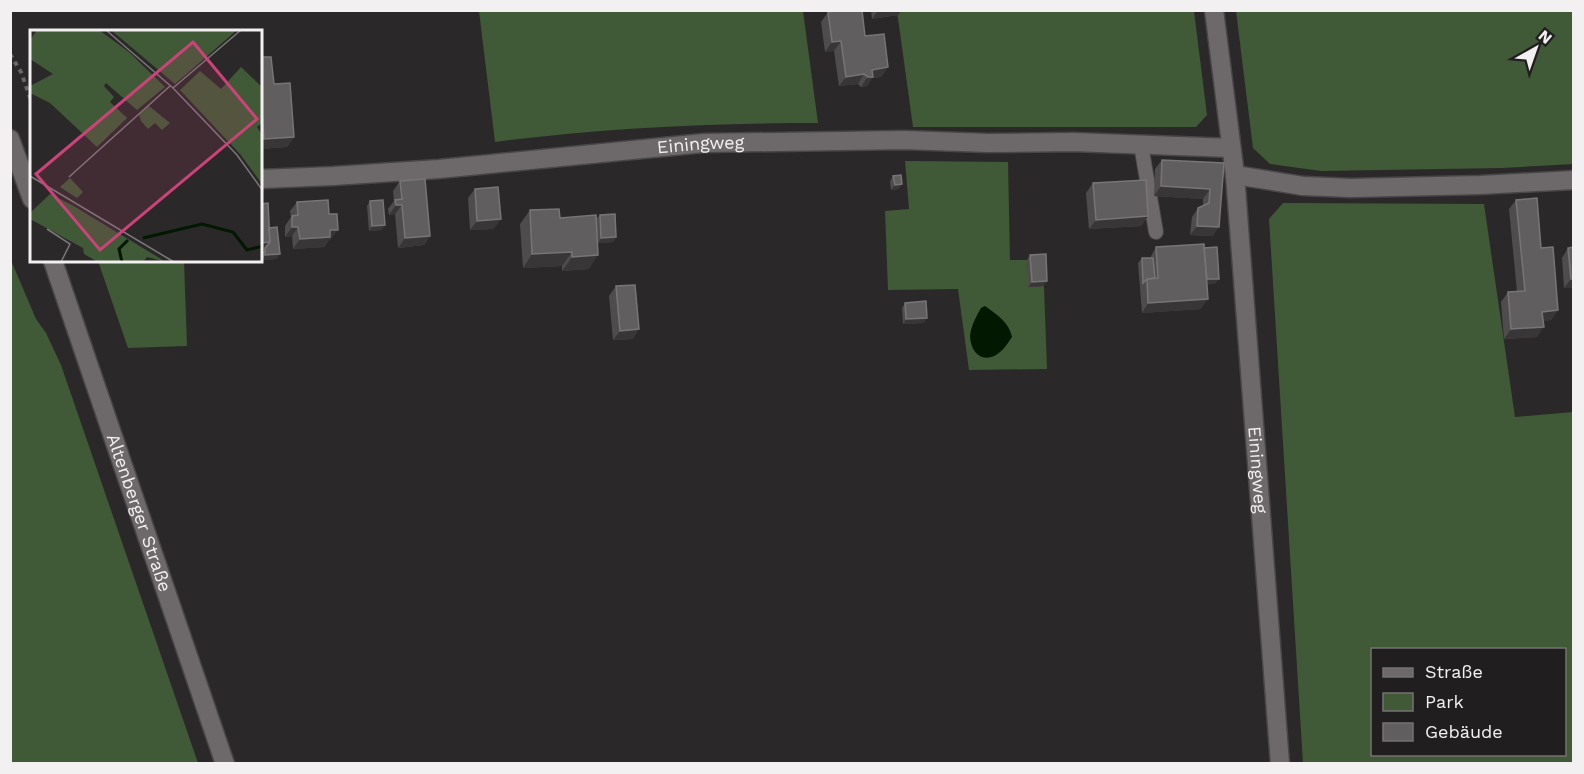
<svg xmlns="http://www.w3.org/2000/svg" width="1584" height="774" viewBox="0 0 1584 774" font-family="'Work Sans',sans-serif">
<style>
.green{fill:#405936;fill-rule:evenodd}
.water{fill:#021800}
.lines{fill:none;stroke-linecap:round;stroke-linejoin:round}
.service-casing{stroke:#494648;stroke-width:16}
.minor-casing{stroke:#494648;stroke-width:21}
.secondary-casing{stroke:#494648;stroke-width:21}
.path{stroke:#696667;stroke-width:4;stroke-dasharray:4.5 4.5;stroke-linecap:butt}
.service{stroke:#6d696b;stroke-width:14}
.minor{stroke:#6d696b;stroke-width:18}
.secondary{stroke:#6d696b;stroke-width:18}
.wall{fill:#4f4c4e}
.shaded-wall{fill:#393638}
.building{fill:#615e60;stroke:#787576;stroke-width:1.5}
.labels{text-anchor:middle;stroke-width:4.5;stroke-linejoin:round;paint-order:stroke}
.street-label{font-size:18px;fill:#f2f0f1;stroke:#211e20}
.inset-river{fill:none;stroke:#021800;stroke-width:3}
.inset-road{fill:none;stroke:#7b7879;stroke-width:1.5}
.view{fill:#cc4379;fill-opacity:0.15;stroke:#cc4379;stroke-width:3}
.inset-edge{fill:none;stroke:#f2f0f1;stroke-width:3}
</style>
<rect width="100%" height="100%" fill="#2b2829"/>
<g class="green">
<path d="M479,11H803L818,123C710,123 602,128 495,142Z"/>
<polygon points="897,11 1194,11 1207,115 1196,127 913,127"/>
<polygon points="1236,11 1573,11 1573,164 1502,168 1321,171 1270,164 1253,148"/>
<polygon points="905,161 1008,162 1010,260 1027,260 1029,287 1044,286 1047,369 969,370 958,289 888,290 885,211 909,209"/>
<path d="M1283,203L1484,204L1515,417L1573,412V763H1303L1269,219ZM1372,650H1564V754H1372Z"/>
<polygon points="10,258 36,319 46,333 61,365 198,763 11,763"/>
<polygon points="98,261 184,261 187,346 128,348"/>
</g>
<path class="water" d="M985,306C997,315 1009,322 1012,337C1008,343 1003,351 996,355C978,365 967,345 971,330C973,322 977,315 981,308Z"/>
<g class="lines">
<defs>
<polyline id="service" points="1141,145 1156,232"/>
<g id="minor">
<path id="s1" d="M1214,10L1235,175L1280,764"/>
<polyline points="1235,175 1303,186 1351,188 1480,185 1574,180"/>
<path id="s2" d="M261,179L333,176L439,169L704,143L904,140L988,143L1073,142L1231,148"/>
</g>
<g id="secondary">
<polyline points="10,139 32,199"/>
<path id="s3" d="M53,261L225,764"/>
</g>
</defs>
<use href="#service" class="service-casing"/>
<use href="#minor" class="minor-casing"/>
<use href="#secondary" class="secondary-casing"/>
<polyline class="path" points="10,54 21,72 32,103"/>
<use href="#service" class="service"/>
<use href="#minor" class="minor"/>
<use href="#secondary" class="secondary"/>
</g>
<g class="wall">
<polygon points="871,10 902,10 898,15 872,19"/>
<polygon points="828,12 865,36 888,67 881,77 872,78 867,86 861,87 858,84 839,86 834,51 825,52 821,22"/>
<polygon points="261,57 274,84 294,137 287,147 261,149"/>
<polygon points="1162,160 1224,163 1213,236 1190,235 1192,217 1198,208 1203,206 1203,199 1154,196 1155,169"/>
<polygon points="893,176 899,189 891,190 890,181"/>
<polygon points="400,181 430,236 424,245 398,248 395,214 389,215 388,209 394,201 393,191"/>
<polygon points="1093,183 1148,216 1141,226 1089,229 1086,193"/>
<polygon points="475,189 494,229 470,230 468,198"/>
<polygon points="1516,200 1541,248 1558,310 1551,320 1543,321 1537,337 1504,339 1501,302 1508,292 1517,292 1509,209"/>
<polygon points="370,201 382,230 369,231 367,206"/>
<polygon points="297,202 331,239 329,240 324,247 293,249 292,236 285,237 285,226 291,217 290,211"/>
<polygon points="530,210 560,218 589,269 562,271 562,266 523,268 520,224"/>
<polygon points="600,215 616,237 613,242 598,243 596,219"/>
<polygon points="269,228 280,254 276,259 262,260 262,252 261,252"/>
<polygon points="1156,247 1204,248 1215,284 1207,284 1201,309 1142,313 1138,263 1142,258 1150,258"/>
<polygon points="1568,248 1574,288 1564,288 1562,258"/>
<polygon points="1030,255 1044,286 1028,287 1027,260"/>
<polygon points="616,286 633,339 613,340 609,296"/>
<polygon points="905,303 927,318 923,323 903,324 902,308"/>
</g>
<g class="shaded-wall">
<polygon points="878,10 902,10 898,15 872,19"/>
<polygon points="841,41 834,51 825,52 832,42"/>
<polygon points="888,67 881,77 872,78 867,86 861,87 872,70"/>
<polygon points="864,74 858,84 839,86 846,77"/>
<polygon points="294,137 287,147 261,149 261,144 264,139"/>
<polygon points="902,184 899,189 891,190 895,185"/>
<polygon points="1161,186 1210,189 1203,199 1154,196"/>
<polygon points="396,205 402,205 395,214 389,215"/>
<polygon points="1148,216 1141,226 1089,229 1096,220"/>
<polygon points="501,219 494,229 470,230 477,221"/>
<polygon points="385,225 382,230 369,231 372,226"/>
<polygon points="1197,226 1219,227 1213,236 1190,235"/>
<polygon points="292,227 298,227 292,236 285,237"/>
<polygon points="330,230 338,230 331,239 329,240 324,247 293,249 300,239"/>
<polygon points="430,236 424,245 398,248 405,238"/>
<polygon points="616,237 613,242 598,243 601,238"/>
<polygon points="270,242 263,252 261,252 261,243"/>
<polygon points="572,252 562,266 523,268 532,254"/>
<polygon points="280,254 276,259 262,260 265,255"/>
<polygon points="598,255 589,269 562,271 572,257"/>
<polygon points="1219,279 1215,284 1199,285 1203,280"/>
<polygon points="1571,279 1574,279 1574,288 1564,288"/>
<polygon points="1047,281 1044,286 1028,287 1032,282"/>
<polygon points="1208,299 1201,309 1142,313 1148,303"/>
<polygon points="1558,310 1551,320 1536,322 1542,312"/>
<polygon points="927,318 923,323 903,324 906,319"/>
<polygon points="1544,327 1537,337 1504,339 1511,329"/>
<polygon points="639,329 633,339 613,340 620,331"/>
</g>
<g class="building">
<polygon points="843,10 862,10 865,36 884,34 888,67 872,70 873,77 868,77 864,74 846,77 841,41 832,42 828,12"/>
<polygon points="261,57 271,57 274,84 290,83 294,137 264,139 261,96"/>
<polygon points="1162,160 1224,163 1219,227 1197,226 1198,208 1209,203 1210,189 1161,186"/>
<polygon points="901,175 902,184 895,185 893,176"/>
<polygon points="425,179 430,236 405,238 402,205 396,205 395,200 402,199 400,181"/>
<polygon points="1146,180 1148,216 1096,220 1093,183"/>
<polygon points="498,187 501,219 477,221 475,189"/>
<polygon points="1537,198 1541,248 1553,247 1558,310 1542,312 1544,327 1511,329 1508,292 1525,291 1516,200"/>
<polygon points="328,200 329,214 337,214 338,230 330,230 330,237 300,239 298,227 292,227 292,216 298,215 297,202"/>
<polygon points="383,200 385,225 372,226 370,201"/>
<polygon points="268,203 270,242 261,243 261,204"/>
<polygon points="559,209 560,218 596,215 598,255 572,257 572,252 532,254 530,210"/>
<polygon points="615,214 616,237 601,238 600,215"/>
<polygon points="277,227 280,254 265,255 265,248 270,242 269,228"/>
<polygon points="1204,244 1208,299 1148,303 1147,279 1158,278 1156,247"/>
<polygon points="1217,247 1219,279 1207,279 1204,248"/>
<polygon points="1574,247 1574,279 1571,279 1568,248"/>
<polygon points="1046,254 1047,281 1032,282 1030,255"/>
<polygon points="1142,258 1153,258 1155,278 1147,279 1143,283"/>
<polygon points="635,285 639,329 620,331 616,286"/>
<polygon points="926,301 927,318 906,319 905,303"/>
</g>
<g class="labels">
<g class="street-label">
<text dy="6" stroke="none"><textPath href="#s2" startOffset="441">Einingweg</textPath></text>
<text dy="6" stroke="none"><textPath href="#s1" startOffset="462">Einingweg</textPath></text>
<text dy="6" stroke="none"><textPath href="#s3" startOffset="266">Altenberger Straße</textPath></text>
</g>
</g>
<g transform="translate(30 30)">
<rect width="232" height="232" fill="#2b2829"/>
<path d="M7,0H69L99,22L135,57L107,80L76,53L74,56L84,67L80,72L97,88L67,117L20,73L0,63V56L23,44L0,29V10ZM81,0H207L145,54ZM211,37L232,57V93L227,97L232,105V154L210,124L150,60L170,41L191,59ZM119,76L140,93L132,100L125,93L118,99L111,91L109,85ZM40,148L53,162L47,168L30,157ZM20,164L42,175L136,232L117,227L113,232H93L90,220L97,210L88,218L91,232H68L54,224L53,218L0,189V183Z" fill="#405936"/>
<path class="inset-river" d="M113,208L172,194L203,202L217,220L233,216M92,232L89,219L98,210"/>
<path class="inset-road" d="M76,0L143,58L207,125L233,161M143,58L211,0M0,146L144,232M39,147L140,56M17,199L40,214L31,232"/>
<path class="view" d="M163,12L227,89L70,220L6,144Z"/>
<rect width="232" height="232" class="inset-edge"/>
</g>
<rect width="1584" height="774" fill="none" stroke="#f2f0f1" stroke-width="24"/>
<rect x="1371" y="648" width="195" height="108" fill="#211e20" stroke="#757274" stroke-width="1.5"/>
<rect x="1383" y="668" width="30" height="9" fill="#6d696b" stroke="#757274" stroke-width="1.5"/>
<text x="1425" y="678" font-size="18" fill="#f2f0f1">Straße</text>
<rect x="1383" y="693" width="30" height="18" fill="#405936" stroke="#757274" stroke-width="1.5"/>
<text x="1425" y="708" font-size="18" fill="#f2f0f1">Park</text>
<rect x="1383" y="723" width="30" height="18" fill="#615e60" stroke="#757274" stroke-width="1.5"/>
<text x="1425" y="738" font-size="18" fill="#f2f0f1">Gebäude</text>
<g transform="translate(1536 48) rotate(40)" stroke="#211e20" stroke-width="4.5" paint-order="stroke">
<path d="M0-4.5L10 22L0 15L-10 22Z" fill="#f2f0f1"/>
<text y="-9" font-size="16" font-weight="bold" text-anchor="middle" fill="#f2f0f1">N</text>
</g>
</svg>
